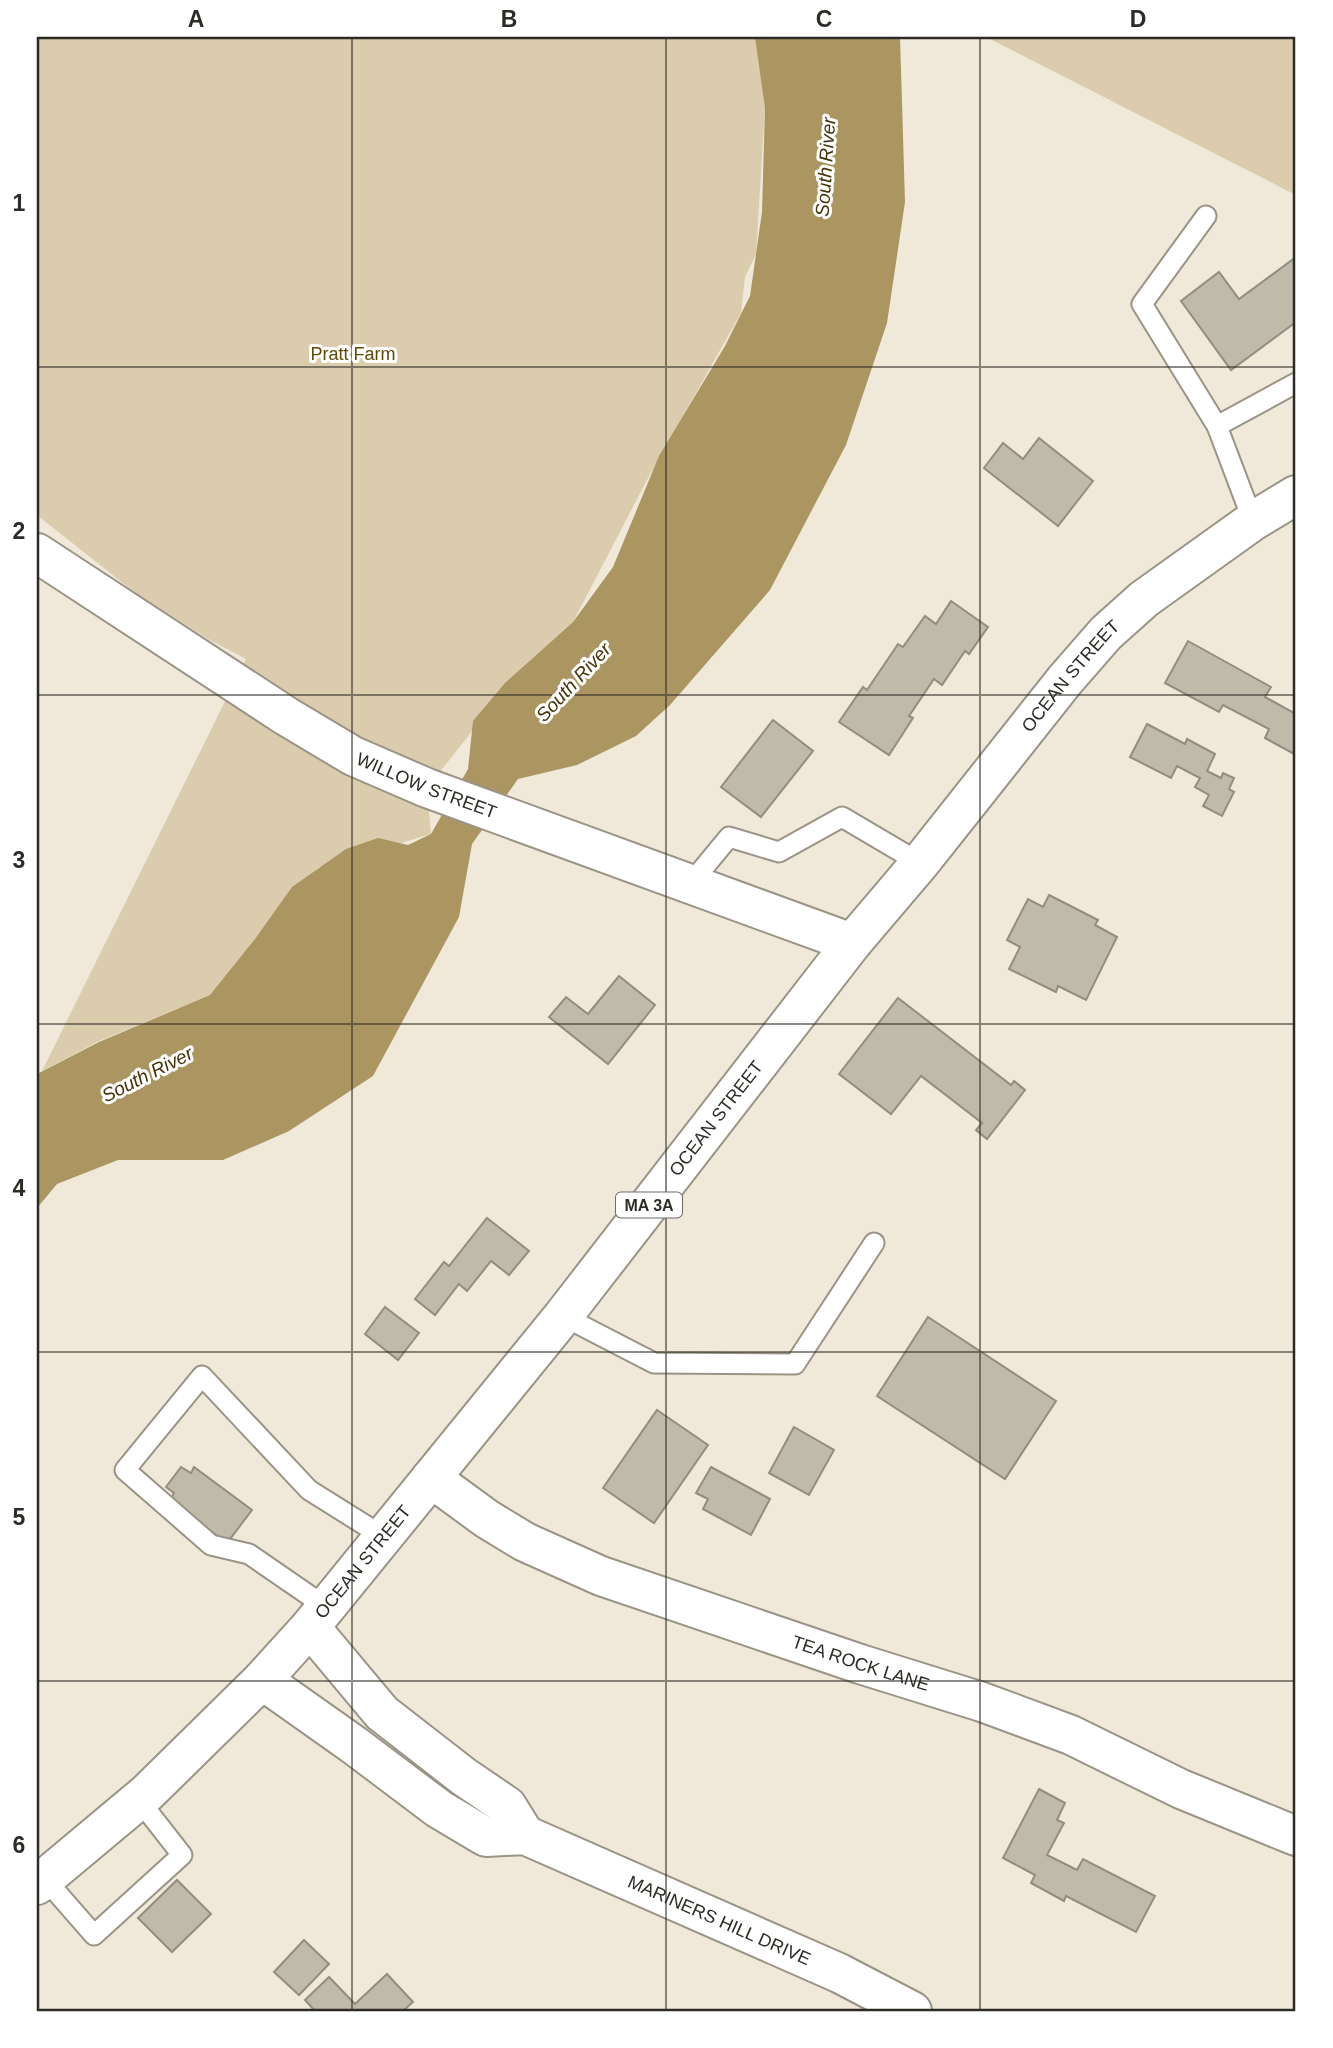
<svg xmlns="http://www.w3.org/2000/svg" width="1333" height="2048" viewBox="0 0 1333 2048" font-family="Arial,sans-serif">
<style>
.green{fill:#daccad}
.water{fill:#ab9662}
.building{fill:#c0baab;stroke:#938d7f;stroke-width:2}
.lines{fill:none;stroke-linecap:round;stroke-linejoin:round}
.service-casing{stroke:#9a9486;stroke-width:23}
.minor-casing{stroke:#9a9486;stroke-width:42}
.primary-casing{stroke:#9a9486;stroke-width:42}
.service{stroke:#fff;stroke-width:19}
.minor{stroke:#fff;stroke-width:38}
.primary{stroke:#fff;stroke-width:38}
.grid{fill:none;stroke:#2d2b25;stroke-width:2;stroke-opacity:0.55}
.labels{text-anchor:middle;stroke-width:6;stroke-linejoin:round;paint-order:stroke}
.shield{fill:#fff;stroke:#6c6b66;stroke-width:2}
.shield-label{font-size:16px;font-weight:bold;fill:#2d2b25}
.park-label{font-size:18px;fill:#5e4803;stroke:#fff}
.street-label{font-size:18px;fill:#2d2b25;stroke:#fff}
.water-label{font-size:19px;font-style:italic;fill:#433307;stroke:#fff}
.neatline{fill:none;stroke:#2d2b25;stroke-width:2.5}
.grid-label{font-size:23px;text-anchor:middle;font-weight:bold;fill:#2d2b25}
</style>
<rect width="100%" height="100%" fill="#f0e9da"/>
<g class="green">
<polygon points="37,37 764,37 765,108 756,254 745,277 741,313 647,480 573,622 524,666 427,788 431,834 318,868 210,995 99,1041 42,1071 246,659 208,639 134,592 37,515"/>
<polygon points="986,37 1296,37 1296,195"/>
</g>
<polygon class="water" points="755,37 900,37 905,202 887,323 846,445 770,590 670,705 636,736 577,765 518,779 472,844 459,917 373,1076 289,1131 223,1160 118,1160 57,1184 37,1208 37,1074 99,1042 210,995 255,939 292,887 346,849 378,838 408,845 431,834 468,769 473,721 505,683 573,622 613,567 659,456 725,346 750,296 762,212 765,108"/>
<g class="building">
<polygon points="1296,257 1296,322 1231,370 1181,301 1219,272 1239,299"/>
<polygon points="1039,438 1093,481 1058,526 984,468 1003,443 1023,459"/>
<polygon points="951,601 988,627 969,654 965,651 942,685 934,679 909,716 913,718 889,755 839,722 863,687 867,690 898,644 903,647 925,616 936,624"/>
<polygon points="1188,641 1271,687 1265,697 1296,714 1296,755 1265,738 1269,729 1223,705 1219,712 1165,683"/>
<polygon points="773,720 813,751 761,817 721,787"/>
<polygon points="1147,724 1185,744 1187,739 1215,754 1207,771 1221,778 1223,773 1234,778 1229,789 1234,792 1222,816 1203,806 1209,795 1195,787 1200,778 1177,766 1171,778 1130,757"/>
<polygon points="1049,895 1098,920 1095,925 1117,937 1086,1000 1058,986 1056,992 1009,969 1020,947 1007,940 1028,899 1043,907"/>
<polygon points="619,976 655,1005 608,1064 549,1017 566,997 588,1014"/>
<polygon points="898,998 1011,1085 1014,1081 1025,1090 987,1139 976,1130 982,1123 921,1076 891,1114 839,1074"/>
<polygon points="487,1218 529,1251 509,1275 491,1261 467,1291 459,1284 435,1315 415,1299 444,1262 449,1266"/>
<polygon points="385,1307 419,1333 398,1360 365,1334"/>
<polygon points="928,1317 1056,1401 1005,1479 877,1396"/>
<polygon points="657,1410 708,1445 654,1523 603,1488"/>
<polygon points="794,1427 834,1450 809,1495 769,1473"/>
<polygon points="181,1467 191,1473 194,1467 252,1510 227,1543 170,1501 174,1493 166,1487"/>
<polygon points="711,1467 770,1499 751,1535 703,1509 708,1499 696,1493"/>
<polygon points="1039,1789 1065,1803 1057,1820 1064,1823 1047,1855 1077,1870 1083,1859 1155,1896 1136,1932 1066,1896 1064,1901 1031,1883 1035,1875 1003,1858"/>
<polygon points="177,1880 211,1914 172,1952 138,1918"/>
<polygon points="304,1940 329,1964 299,1995 274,1972"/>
<polygon points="387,1974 413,2002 403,2011 315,2011 305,2000 329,1977 355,2004"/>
</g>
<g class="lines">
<defs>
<g id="service">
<polyline points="1206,216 1142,304 1217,426 1253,521"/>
<polyline points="1217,426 1296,383"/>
<polyline points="691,883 729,837 779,852 842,817 920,863"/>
<polyline points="563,1316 654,1363 795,1364 874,1243"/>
<polyline points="326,1607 249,1554 211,1545 125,1470 202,1376 309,1490 384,1537"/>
<polyline points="45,1879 94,1935 182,1855 139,1800"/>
</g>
<g id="minor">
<path id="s1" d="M37,553L286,716L353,756L427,788L852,943"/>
<path id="s2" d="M431,1478L487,1519L525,1542L601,1576L860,1664L982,1702L1071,1735L1181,1789L1296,1836"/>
<polyline points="310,1627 382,1713 463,1776 507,1806 525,1835"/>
<path id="s3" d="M262,1680L354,1745L439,1809L486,1837L525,1835L839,1973L912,2011"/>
</g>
<g id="primary">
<path id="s4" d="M37,1885L147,1793L262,1680L310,1627L563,1316L852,943L920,863L1065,680L1106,633L1144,599L1253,521L1296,495"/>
</g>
</defs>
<use href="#service" class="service-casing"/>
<use href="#minor" class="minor-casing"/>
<use href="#primary" class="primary-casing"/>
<use href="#service" class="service"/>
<use href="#minor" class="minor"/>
<use href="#primary" class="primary"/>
</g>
<path class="grid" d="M352,37V2011M666,37V2011M980,37V2011M37,367H1296M37,695H1296M37,1024H1296M37,1352H1296M37,1681H1296"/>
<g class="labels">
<rect class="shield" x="616" y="1192.5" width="66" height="25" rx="5"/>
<g class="shield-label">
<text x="649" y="1211">MA 3A</text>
</g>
<g class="park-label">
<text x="353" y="360">Pratt Farm</text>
</g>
<g class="street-label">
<text dy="6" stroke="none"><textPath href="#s4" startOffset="1594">OCEAN STREET</textPath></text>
<text dy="6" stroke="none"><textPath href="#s1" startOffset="455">WILLOW STREET</textPath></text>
<text dy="6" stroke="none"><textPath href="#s4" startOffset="1027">OCEAN STREET</textPath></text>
<text dy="6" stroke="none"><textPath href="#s4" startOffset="460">OCEAN STREET</textPath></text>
<text dy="6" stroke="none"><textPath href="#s2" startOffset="471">TEA ROCK LANE</textPath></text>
<text dy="6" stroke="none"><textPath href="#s3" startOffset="525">MARINERS HILL DRIVE</textPath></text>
</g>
<g class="water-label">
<text transform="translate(825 167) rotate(-86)" y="7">South River</text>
<text transform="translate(573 682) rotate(-47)" y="7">South River</text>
<text transform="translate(147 1074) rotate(-27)" y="7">South River</text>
</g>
</g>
<rect width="1333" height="2048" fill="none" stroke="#ffffff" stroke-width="77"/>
<rect x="38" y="38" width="1256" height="1972" class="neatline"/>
<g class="grid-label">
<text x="196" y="27">A</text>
<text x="509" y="27">B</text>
<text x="824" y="27">C</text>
<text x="1138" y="27">D</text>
<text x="19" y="211">1</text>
<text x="19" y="539">2</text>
<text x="19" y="868">3</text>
<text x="19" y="1196">4</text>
<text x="19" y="1525">5</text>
<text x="19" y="1853">6</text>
</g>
</svg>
